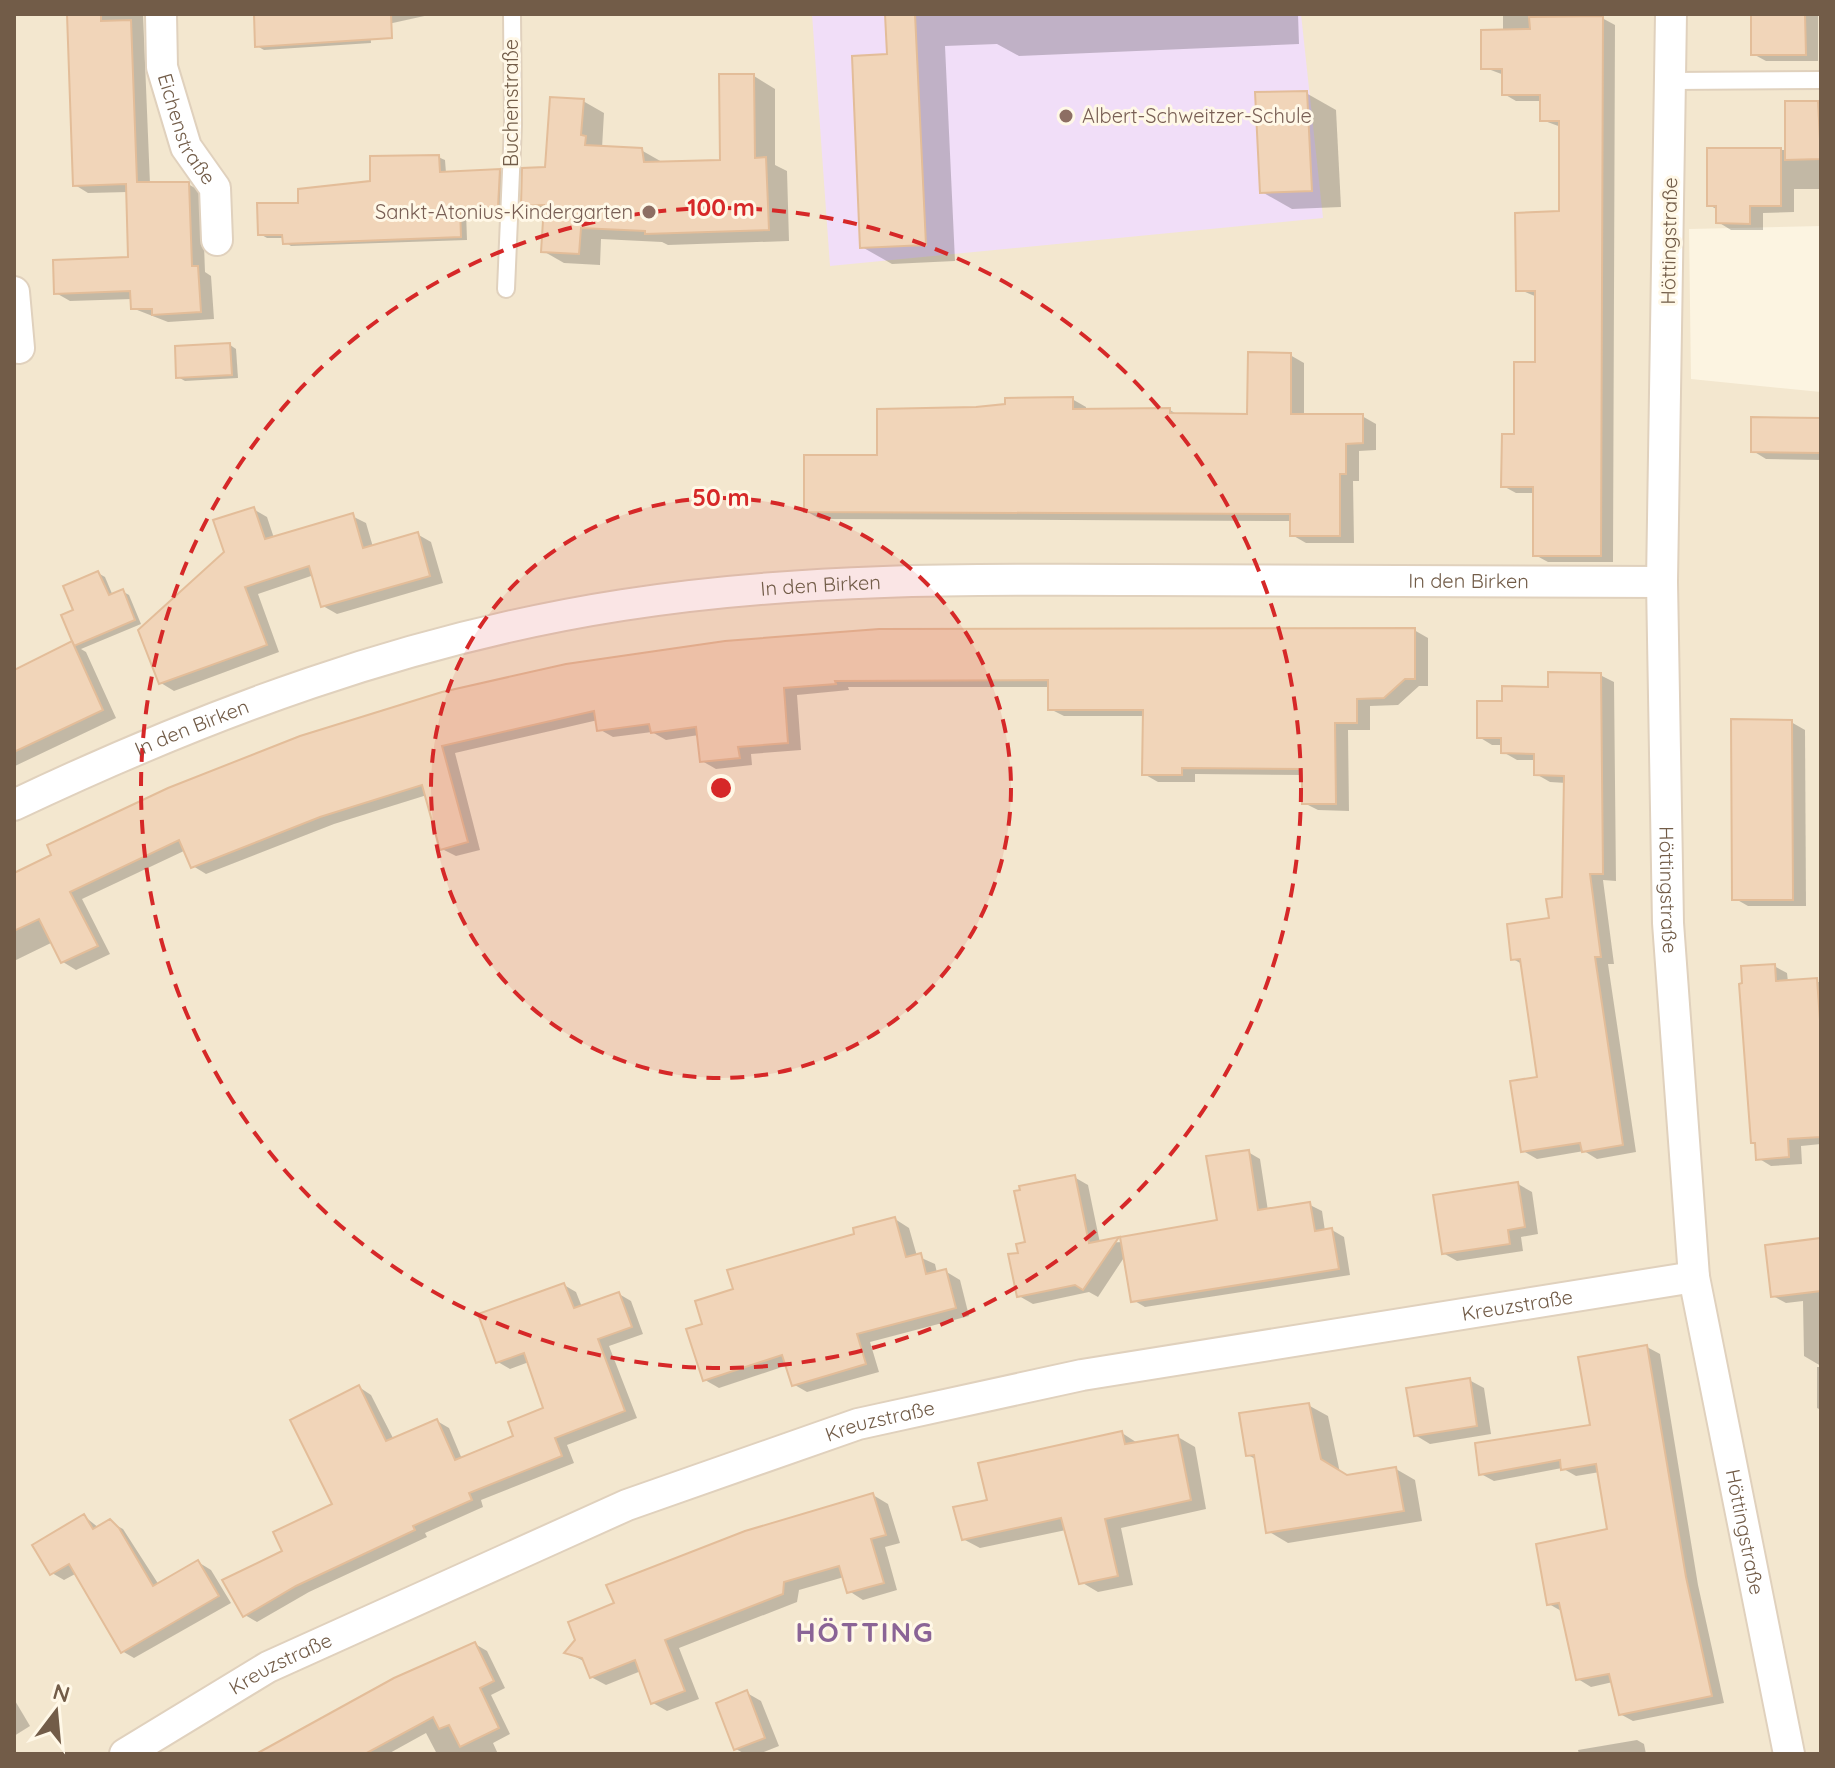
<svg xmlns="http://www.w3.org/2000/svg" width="1835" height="1768" viewBox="0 0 1835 1768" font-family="Quicksand,sans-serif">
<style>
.residential{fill:#f3e7cf}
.education{fill:#f1def8}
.shadow{fill:#0003}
.building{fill:#f1d5b9;stroke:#e3bd99;stroke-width:2}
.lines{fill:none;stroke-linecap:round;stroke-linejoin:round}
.lane-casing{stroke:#e0d1bd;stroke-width:20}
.street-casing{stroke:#e0d1bd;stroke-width:34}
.lane{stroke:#fff;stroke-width:16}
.street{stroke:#fff;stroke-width:30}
.ring{fill:none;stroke:#d62828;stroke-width:4;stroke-dasharray:14 10}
.education-dot{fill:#8d6e63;stroke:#fff8e7;stroke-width:3}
.labels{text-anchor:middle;stroke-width:6;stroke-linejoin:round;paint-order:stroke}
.street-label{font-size:20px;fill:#725c48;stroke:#fff8e7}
.education-label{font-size:20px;fill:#785e54;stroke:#fff8e7;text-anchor:start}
.district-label{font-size:28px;font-weight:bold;letter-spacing:2px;fill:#8a6496;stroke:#fff8e7}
.centre{fill:#d62828;stroke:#fff8e7;stroke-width:4}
.ring-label{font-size:24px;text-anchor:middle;font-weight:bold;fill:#d62828;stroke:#fff8e7;stroke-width:6;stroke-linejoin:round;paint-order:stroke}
</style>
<rect width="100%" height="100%" fill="#fcf4e1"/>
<polygon class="residential" points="14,14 1821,14 1821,226 1689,229 1691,379 1821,392 1821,1754 14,1754"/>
<polygon class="education" points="812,14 1301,14 1323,218 830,266"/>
<g class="shadow">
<polygon points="69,14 143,14 150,184 188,184 202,192 205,272 211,276 214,319 168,322 132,308 132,299 70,301 56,293 130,259 128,192 88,193 75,185"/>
<polygon points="256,14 452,14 429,15 370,28 371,43 264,50 257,46"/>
<polygon points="887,14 1298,14 1299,44 1019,56 997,44 945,46 955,261 892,264 862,247 889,56"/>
<polygon points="1503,14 1570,14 1569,18 1602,18 1615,25 1613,562 1548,562 1535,555 1535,493 1516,493 1503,486 1537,364 1537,297 1518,289 1561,213 1561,127 1542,120 1542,101 1516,101 1504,94 1504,75 1483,67 1503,32"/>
<polygon points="1753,14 1818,14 1818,61 1766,61 1753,54"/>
<polygon points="754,76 775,89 775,165 787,171 789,241 668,245 662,242 601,239 600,265 564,263 543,251 545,218 523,205 583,101 604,113 602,148 641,150 662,162 722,162"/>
<polygon points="1306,93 1336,110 1341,207 1292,209 1262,192"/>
<polygon points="1818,103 1821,105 1821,189 1794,189 1794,212 1763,213 1763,230 1731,230 1718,222 1718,210 1709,205 1709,150 1787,150"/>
<polygon points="438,157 445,160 446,173 500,171 506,175 505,210 466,211 467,240 291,246 285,242 284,238 267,238 260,234 300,205 372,183"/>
<polygon points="230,345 236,349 238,378 185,381 178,377"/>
<polygon points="1290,355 1304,363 1304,416 1362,416 1376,424 1376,450 1359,451 1359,481 1353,481 1354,543 1306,543 1292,535 1292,521 820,519 806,511 879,457 976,409 1072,399 1086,407 1086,411 1170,410 1178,415 1249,416"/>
<polygon points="1821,420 1821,460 1766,459 1753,451"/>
<polygon points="253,509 267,517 274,538 352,516 366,523 373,547 417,534 431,542 443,583 337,614 323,606 314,575 258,594 279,652 174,691 161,683 226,553"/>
<polygon points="98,573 105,577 113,596 122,591 129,595 141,624 81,649 86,652 116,718 15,766 14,672 72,643 76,646 64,616 75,611"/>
<polygon points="1414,630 1428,638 1428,686 1419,686 1398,705 1370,706 1370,730 1348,730 1349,811 1318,810 1304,803 1304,775 1195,774 1195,782 1158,782 1144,774 1145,716 1064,716 1050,709 1050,687 848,687 849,690 797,695 801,750 751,754 752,765 716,769 702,761 699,735 666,740 652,732 613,737 599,729 598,720 455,753 480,850 456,856 442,849 427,795 334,824 206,874 193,866 186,850 82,899 110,954 76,970 63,962 53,942 14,961 14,875 443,694"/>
<polygon points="1600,675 1614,682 1616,881 1603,880 1614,964 1608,964 1636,1152 1597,1159 1584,1151 1537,1159 1523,1151 1539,1079 1522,964 1513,959 1551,920 1564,899 1566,783 1550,782 1536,774 1536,760 1517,760 1503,752 1503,745 1492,745 1479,737 1504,703"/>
<polygon points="1791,722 1805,730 1806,906 1748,906 1734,898"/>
<polygon points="1774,966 1787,973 1788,982 1821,982 1821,1144 1801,1146 1802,1164 1771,1166 1758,1158"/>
<polygon points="1248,1152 1260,1159 1268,1211 1310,1205 1322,1211 1325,1231 1332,1230 1344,1237 1350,1275 1145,1307 1133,1300 1125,1256 1098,1297 1089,1292 1033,1304 1019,1296 1020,1255 1074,1177 1088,1185 1100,1243 1123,1242 1219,1222"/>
<polygon points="1518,1184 1532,1192 1538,1234 1521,1237 1523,1251 1457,1261 1443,1253"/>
<polygon points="895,1219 909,1228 917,1256 935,1264 937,1273 945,1271 960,1280 969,1316 870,1342 879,1372 807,1392 793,1384 788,1365 719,1388 705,1380 705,1325 735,1290"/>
<polygon points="1821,1240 1821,1366 1804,1356 1803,1301 1786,1303 1773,1296"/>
<polygon points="564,1285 576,1292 582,1307 619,1294 631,1301 643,1334 609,1346 637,1418 567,1445 574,1463 481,1500 483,1507 425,1533 427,1537 309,1592 257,1622 245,1615 285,1552 334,1505 359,1387 371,1395 394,1440 437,1421 449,1428 462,1459 516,1437 546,1410 529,1362 510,1369 498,1362"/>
<polygon points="1647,1347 1660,1354 1698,1585 1724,1703 1633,1721 1620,1714 1613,1682 1591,1687 1578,1679 1563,1612 1549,1604 1609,1530 1600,1472 1576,1476 1562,1468 1494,1481 1481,1474 1592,1427"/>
<polygon points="1817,1367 1821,1367 1821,1410 1817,1408"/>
<polygon points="1469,1380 1484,1388 1491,1434 1430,1444 1415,1435"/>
<polygon points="1308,1405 1328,1416 1340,1473 1348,1477 1396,1469 1415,1480 1422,1521 1288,1543 1268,1531 1257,1460 1248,1455"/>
<polygon points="1122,1433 1139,1444 1178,1437 1195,1447 1206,1509 1121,1528 1133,1585 1098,1592 1081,1582 1066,1530 980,1548 963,1539 989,1502"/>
<polygon points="873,1495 888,1504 900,1543 885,1547 897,1590 863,1600 849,1591 844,1577 799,1590 797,1602 679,1648 699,1699 667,1711 653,1703 641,1671 606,1685 591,1677 585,1662 567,1652"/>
<polygon points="84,1516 99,1528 110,1522 123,1529 159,1585 198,1562 211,1570 231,1603 134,1658 122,1651 77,1573 64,1580 52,1573"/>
<polygon points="475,1644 487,1651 505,1688 491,1695 510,1734 493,1743 498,1754 437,1754 426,1733 388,1754 260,1754"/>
<polygon points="747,1693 761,1701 779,1746 759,1754 745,1754 736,1749"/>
<polygon points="14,1699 30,1726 14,1736"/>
<polygon points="1637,1740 1644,1744 1646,1754 1579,1754 1578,1750"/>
</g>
<g class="building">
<polygon points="67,14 101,14 101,21 131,20 137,182 189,182 192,266 198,266 201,312 152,315 152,309 131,309 130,291 54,294 53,260 128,257 126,184 73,186"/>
<polygon points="254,14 391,14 392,38 255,47"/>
<polygon points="885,14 915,14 926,245 860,248 852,56 887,54"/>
<polygon points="1751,14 1805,14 1806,55 1751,55"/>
<polygon points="1603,16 1601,556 1533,556 1533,487 1501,487 1502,434 1514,434 1514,362 1535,362 1535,291 1516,291 1515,213 1559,211 1559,121 1540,121 1540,95 1502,95 1502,69 1481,69 1481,30 1530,29 1529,17"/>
<polygon points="719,74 754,74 755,158 766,157 769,230 645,234 645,231 581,228 579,254 541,252 544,205 521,206 522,168 545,167 550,97 584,99 581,135 586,136 585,145 642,148 644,162 720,160"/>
<polygon points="1307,91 1312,191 1260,193 1255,92"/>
<polygon points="1785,101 1818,101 1821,159 1785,160"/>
<polygon points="1707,148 1781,148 1781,206 1750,206 1750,224 1716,223 1716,206 1707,206"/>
<polygon points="439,155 440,172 500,169 498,207 460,208 461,237 283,244 282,235 258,235 257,203 298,203 298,189 370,181 370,156"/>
<polygon points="230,343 232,375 176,378 175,346"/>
<polygon points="1248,352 1291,353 1291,414 1363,414 1363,443 1346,444 1346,474 1340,474 1340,536 1290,536 1290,514 804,512 804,455 877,455 877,409 976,407 1005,404 1005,398 1073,397 1073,409 1170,408 1170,413 1247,414"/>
<polygon points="1751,417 1821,418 1821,453 1751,452"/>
<polygon points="254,507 265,539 353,513 363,548 418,532 430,576 321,607 309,566 245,587 267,645 159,684 138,630 224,552 213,520"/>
<polygon points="98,571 109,595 123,589 135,620 74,646 61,615 73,610 63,586"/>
<polygon points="1415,628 1415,679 1405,679 1384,698 1357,699 1357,723 1335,723 1336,804 1302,804 1302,769 1182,768 1182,775 1142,775 1143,710 1048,710 1048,680 835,681 836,684 784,688 788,743 738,747 740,758 700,762 696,727 651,733 649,724 597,731 594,711 442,746 468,842 440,850 422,785 320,817 191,868 179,840 70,892 98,946 61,963 39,919 14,931 14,873 51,855 47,845 168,788 300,736 442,692 566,664 725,641 879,629"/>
<polygon points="72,641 103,710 14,752 14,670"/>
<polygon points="1548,672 1601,673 1603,874 1590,874 1601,957 1595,957 1623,1145 1582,1152 1580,1143 1521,1152 1510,1081 1537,1077 1520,959 1511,960 1507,924 1549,918 1546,899 1562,897 1564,776 1534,775 1534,754 1501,753 1501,738 1477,738 1477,701 1502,701 1502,686 1548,687"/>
<polygon points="1731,719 1792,720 1793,900 1732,900"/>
<polygon points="1775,964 1776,981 1817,978 1821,1034 1821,1137 1788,1139 1789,1157 1756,1160 1755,1143 1751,1143 1739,984 1742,983 1741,966"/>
<polygon points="1249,1150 1258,1210 1310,1202 1315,1231 1332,1228 1339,1269 1131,1302 1120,1237 1217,1220 1206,1156"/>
<polygon points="1075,1175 1089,1243 1119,1237 1083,1290 1075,1285 1017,1297 1008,1254 1018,1253 1016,1244 1025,1242 1014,1191 1020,1190 1019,1186"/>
<polygon points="1518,1182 1525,1227 1508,1230 1510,1244 1442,1254 1433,1195"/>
<polygon points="895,1217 906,1257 921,1253 926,1274 946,1269 956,1308 857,1334 866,1364 826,1376 792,1386 782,1355 703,1381 686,1329 702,1324 695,1301 733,1289 727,1270 854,1234 853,1228"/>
<polygon points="1821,1238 1821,1291 1771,1297 1765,1245"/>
<polygon points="564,1283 574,1308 619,1292 632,1327 598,1339 625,1411 555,1438 562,1456 469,1493 472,1500 413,1526 415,1530 296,1586 243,1617 222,1580 282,1551 273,1532 332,1504 290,1420 359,1385 386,1441 437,1419 455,1460 513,1436 508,1422 543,1408 524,1353 496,1363 478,1314"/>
<polygon points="1647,1345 1686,1577 1712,1696 1619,1715 1609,1674 1576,1680 1559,1603 1547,1605 1536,1544 1607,1529 1596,1464 1561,1470 1560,1460 1479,1475 1475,1443 1590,1425 1578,1357"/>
<polygon points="1470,1378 1477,1426 1414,1436 1406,1388"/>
<polygon points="1309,1403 1321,1459 1347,1475 1396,1467 1404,1511 1266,1533 1254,1455 1246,1456 1239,1413"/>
<polygon points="1122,1431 1125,1444 1178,1435 1191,1500 1105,1519 1118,1576 1079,1584 1061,1518 962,1540 953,1507 987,1500 978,1463"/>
<polygon points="873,1493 886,1535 871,1539 884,1583 847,1593 839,1566 784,1582 783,1594 665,1640 685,1691 651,1704 635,1660 590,1678 582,1658 564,1653 575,1640 568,1622 614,1603 606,1585 745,1531"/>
<polygon points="84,1514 93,1529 110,1519 119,1528 153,1586 198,1560 219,1596 121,1653 69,1564 50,1575 32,1545"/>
<polygon points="475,1642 494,1681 480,1688 499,1728 460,1747 449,1725 439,1729 433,1717 365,1754 256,1754 394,1678"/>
<polygon points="747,1690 765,1738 734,1750 716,1703"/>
</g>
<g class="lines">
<defs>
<g id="lane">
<polyline points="1672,81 1821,80"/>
<polyline points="506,289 513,125 512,14"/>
</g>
<g id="street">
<path id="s1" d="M161,14L162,67L186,147L215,188L217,240"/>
<path id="s2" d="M1671,14L1662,582L1668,923L1694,1277L1789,1754"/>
<polyline points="14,292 19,348"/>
<path id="s3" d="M14,805C208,713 409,638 623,605C795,578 972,579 1146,580C1318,580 1490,581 1662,582"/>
<path id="s4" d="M125,1754L268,1667L627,1505L858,1424L1082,1375L1694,1277"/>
</g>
</defs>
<use href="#lane" class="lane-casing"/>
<use href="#street" class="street-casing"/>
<use href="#lane" class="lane"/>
<use href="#street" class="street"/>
</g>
<circle cx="721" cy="788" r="290" fill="#d62828" fill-opacity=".12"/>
<g class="ring">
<circle cx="721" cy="788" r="290"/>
<circle cx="721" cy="788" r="580"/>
</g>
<g class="education-dot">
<circle cx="1066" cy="116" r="8"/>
<circle cx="649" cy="212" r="8"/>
</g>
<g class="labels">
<g class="street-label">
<text transform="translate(511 103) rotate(-90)" y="7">Buchenstraße</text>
<text dy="7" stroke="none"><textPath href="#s1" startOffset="120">Eichenstraße</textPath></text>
<text transform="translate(1669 241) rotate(-89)" y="7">Höttingstraße</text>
<text dy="7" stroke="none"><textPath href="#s3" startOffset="1490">In den Birken</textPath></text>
<text dy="7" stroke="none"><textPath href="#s3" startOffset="842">In den Birken</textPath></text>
<text dy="7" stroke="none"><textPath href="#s3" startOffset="194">In den Birken</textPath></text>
<text dy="7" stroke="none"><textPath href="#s2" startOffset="876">Höttingstraße</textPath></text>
<text dy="7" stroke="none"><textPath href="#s4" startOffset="1476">Kreuzstraße</textPath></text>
<text dy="7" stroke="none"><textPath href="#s4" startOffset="828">Kreuzstraße</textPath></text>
<text dy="7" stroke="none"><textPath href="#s2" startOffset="1524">Höttingstraße</textPath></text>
<text dy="7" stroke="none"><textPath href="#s4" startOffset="180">Kreuzstraße</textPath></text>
</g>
<g class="education-label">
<text x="1082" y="123">Albert-Schweitzer-Schule</text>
<text x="633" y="219" text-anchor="end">Sankt-Atonius-Kindergarten</text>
</g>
<g class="district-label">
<text x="865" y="1642">HÖTTING</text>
</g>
</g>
<circle cx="721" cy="788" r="12" class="centre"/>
<g class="ring-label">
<text x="721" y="216">100 m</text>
<text x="721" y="506">50 m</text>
</g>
<rect width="1835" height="1768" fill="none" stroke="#725c48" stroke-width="32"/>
<g transform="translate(56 1712) rotate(16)" stroke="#fff8e7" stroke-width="6" paint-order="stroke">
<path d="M0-6L14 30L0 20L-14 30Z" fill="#725c48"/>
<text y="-12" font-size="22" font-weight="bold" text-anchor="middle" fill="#725c48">N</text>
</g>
</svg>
